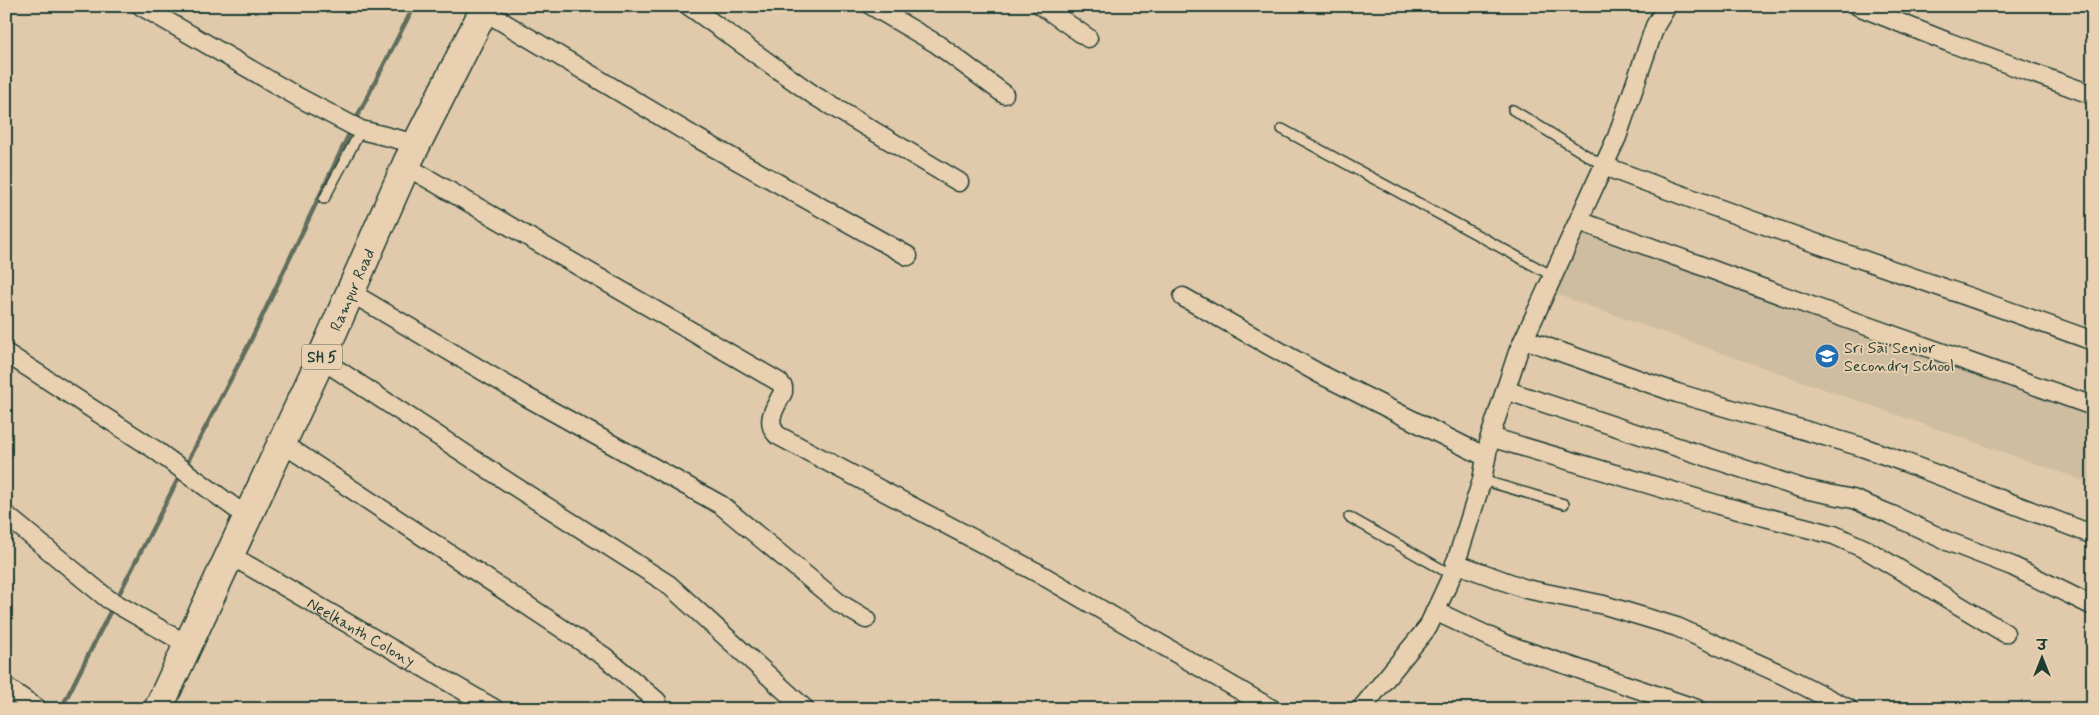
<svg xmlns="http://www.w3.org/2000/svg" width="2099" height="715" viewBox="0 0 2099 715" font-family="Mynerve,'Playpen Sans Deva',sans-serif">
<style>
.built{fill:#cebda0}
.lines{fill:none;stroke-linecap:round;stroke-linejoin:round}
.stream{stroke:#626e5d;stroke-width:4.5}
.service-casing{stroke:#1f3d34;stroke-width:12}
.minor-casing{stroke:#1f3d34;stroke-width:21}
.primary-casing{stroke:#1f3d34;stroke-width:31}
.service{stroke:#e8d0b0;stroke-width:9}
.minor{stroke:#e8d0b0;stroke-width:18}
.primary{stroke:#e8d0b0;stroke-width:28}
.labels{text-anchor:middle;stroke-width:4;stroke-linejoin:round;paint-order:stroke}
.shield{fill:#e8d0b0;stroke:#5b6959;stroke-width:1}
.shield-label{font-size:15px;font-weight:bold;fill:#1f3d34}
.street-label{font-size:16px;fill:#1f3d34;stroke:#e8d0b0}
.poi-label{font-size:16px;fill:#1f3d34;stroke:#e8d0b0;text-anchor:start}
</style>
<rect width="100%" height="100%" fill="#e0caab"/>
<filter id="ink" filterUnits="userSpaceOnUse"><feTurbulence type="fractalNoise" baseFrequency=".02" numOctaves="2"/><feDisplacementMap in="SourceGraphic" scale="10" xChannelSelector="R" yChannelSelector="G"/><feConvolveMatrix kernelMatrix="1 2 1 2 8 2 1 2 1" color-interpolation-filters="sRGB"/></filter>
<g filter="url(#ink)">
<polygon class="built" points="1582,230 2093,418 2093,484 1555,294"/>
<g class="lines">
<g class="stream">
<polyline points="354,123 414,6"/>
<polyline points="188,461 248,346 351,130"/>
<polyline points="116,600 177,481"/>
<polyline points="61,709 113,606"/>
</g>
<defs>
<g id="service">
<polyline points="1513,110 1604,166"/>
<polyline points="1282,129 1553,276"/>
<polyline points="324,199 361,130"/>
<polyline points="1482,480 1564,504"/>
<polyline points="1349,517 1452,575"/>
</g>
<g id="minor">
<polyline points="141,6 298,97 361,130 417,144"/>
<polyline points="689,6 815,96 959,182"/>
<polyline points="872,6 937,44 1004,94"/>
<polyline points="1042,6 1088,38"/>
<polyline points="1858,6 1948,42 2093,95"/>
<polyline points="484,11 697,138 908,256"/>
<path d="M406,166L779,382L783,387V392C776,407 764,421 777,435L1040,574L1272,709"/>
<path d="M1604,166C1766,228 1930,282 2093,341"/>
<polyline points="1579,221 1836,315 2093,406"/>
<polyline points="350,292 525,396 721,505 839,603 866,619"/>
<polyline points="1183,297 1320,374 1486,457"/>
<polyline points="1524,339 1677,393 1862,447 1904,462 2091,534"/>
<polyline points="6,353 154,449 246,516"/>
<polyline points="321,359 511,484 668,584 805,709"/>
<polyline points="1505,390 1804,489 1853,499 1892,515 1947,541 2012,566 2093,606"/>
<polyline points="1490,437 1719,505 1834,535 1867,550 2005,633"/>
<polyline points="282,443 605,657 657,701"/>
<polyline points="6,515 108,599 188,645"/>
<path id="s1" d="M230,555L495,709"/>
<polyline points="1455,563 1526,589 1604,605 1677,627 1783,675 1849,709"/>
<polyline points="1435,611 1505,644 1697,709"/>
<polyline points="6,687 38,709"/>
<polyline points="1361,709 1428,627 1452,575 1482,480 1490,437 1518,352 1617,137 1655,26 1667,6"/>
</g>
<g id="primary">
<path id="s2" d="M158,709L321,359L408,161L486,6"/>
</g>
</defs>
<use href="#service" class="service-casing"/>
<use href="#minor" class="minor-casing"/>
<use href="#primary" class="primary-casing"/>
<use href="#service" class="service"/>
<use href="#minor" class="minor"/>
<use href="#primary" class="primary"/>
</g>
</g>
<defs>
<symbol id="school-disc" viewBox="-11 -11 22 22"><circle r="9.5" fill="#1f6fb2" stroke="#e8d0b0"/><path d="M0-5L7-2L0 1L-7-2ZM-4 1L0 2.5L4 1V4Q0 6-4 4Z" fill="#fff"/></symbol>
</defs>
<g fill-rule="evenodd">
<use href="#school-disc" x="1813" y="342" width="28" height="28"/>
</g>
<g class="labels">
<rect class="shield" x="302" y="344.5" width="40" height="25" rx="4"/>
<g class="shield-label">
<text x="322" y="362">SH 5</text>
</g>
<g class="street-label">
<text dy="6" stroke="none"><textPath href="#s2" startOffset="462">Rampur Road</textPath></text>
<text dy="6" stroke="none"><textPath href="#s1" startOffset="152">Neelkanth Colony</textPath></text>
</g>
<g class="poi-label">
<text x="1844" y="353">Sri Sai Senior<tspan x="1844" dy="18">Secondry School</tspan></text>
</g>
</g>
<rect width="2099" height="715" fill="none" stroke="#e8d0b0" stroke-width="25"/>
<rect x="12" y="12" width="2074" height="690" fill="none" stroke="#1f3d34" stroke-width="2" filter="url(#ink)"/>
<g transform="translate(2042 658)" stroke="#e8d0b0" stroke-width="4" paint-order="stroke">
<path d="M0-4L9 19L0 12L-9 19Z" fill="#1f3d34"/>
<text y="-8" font-size="14" font-weight="bold" text-anchor="middle" fill="#1f3d34">उ</text>
</g>
</svg>
